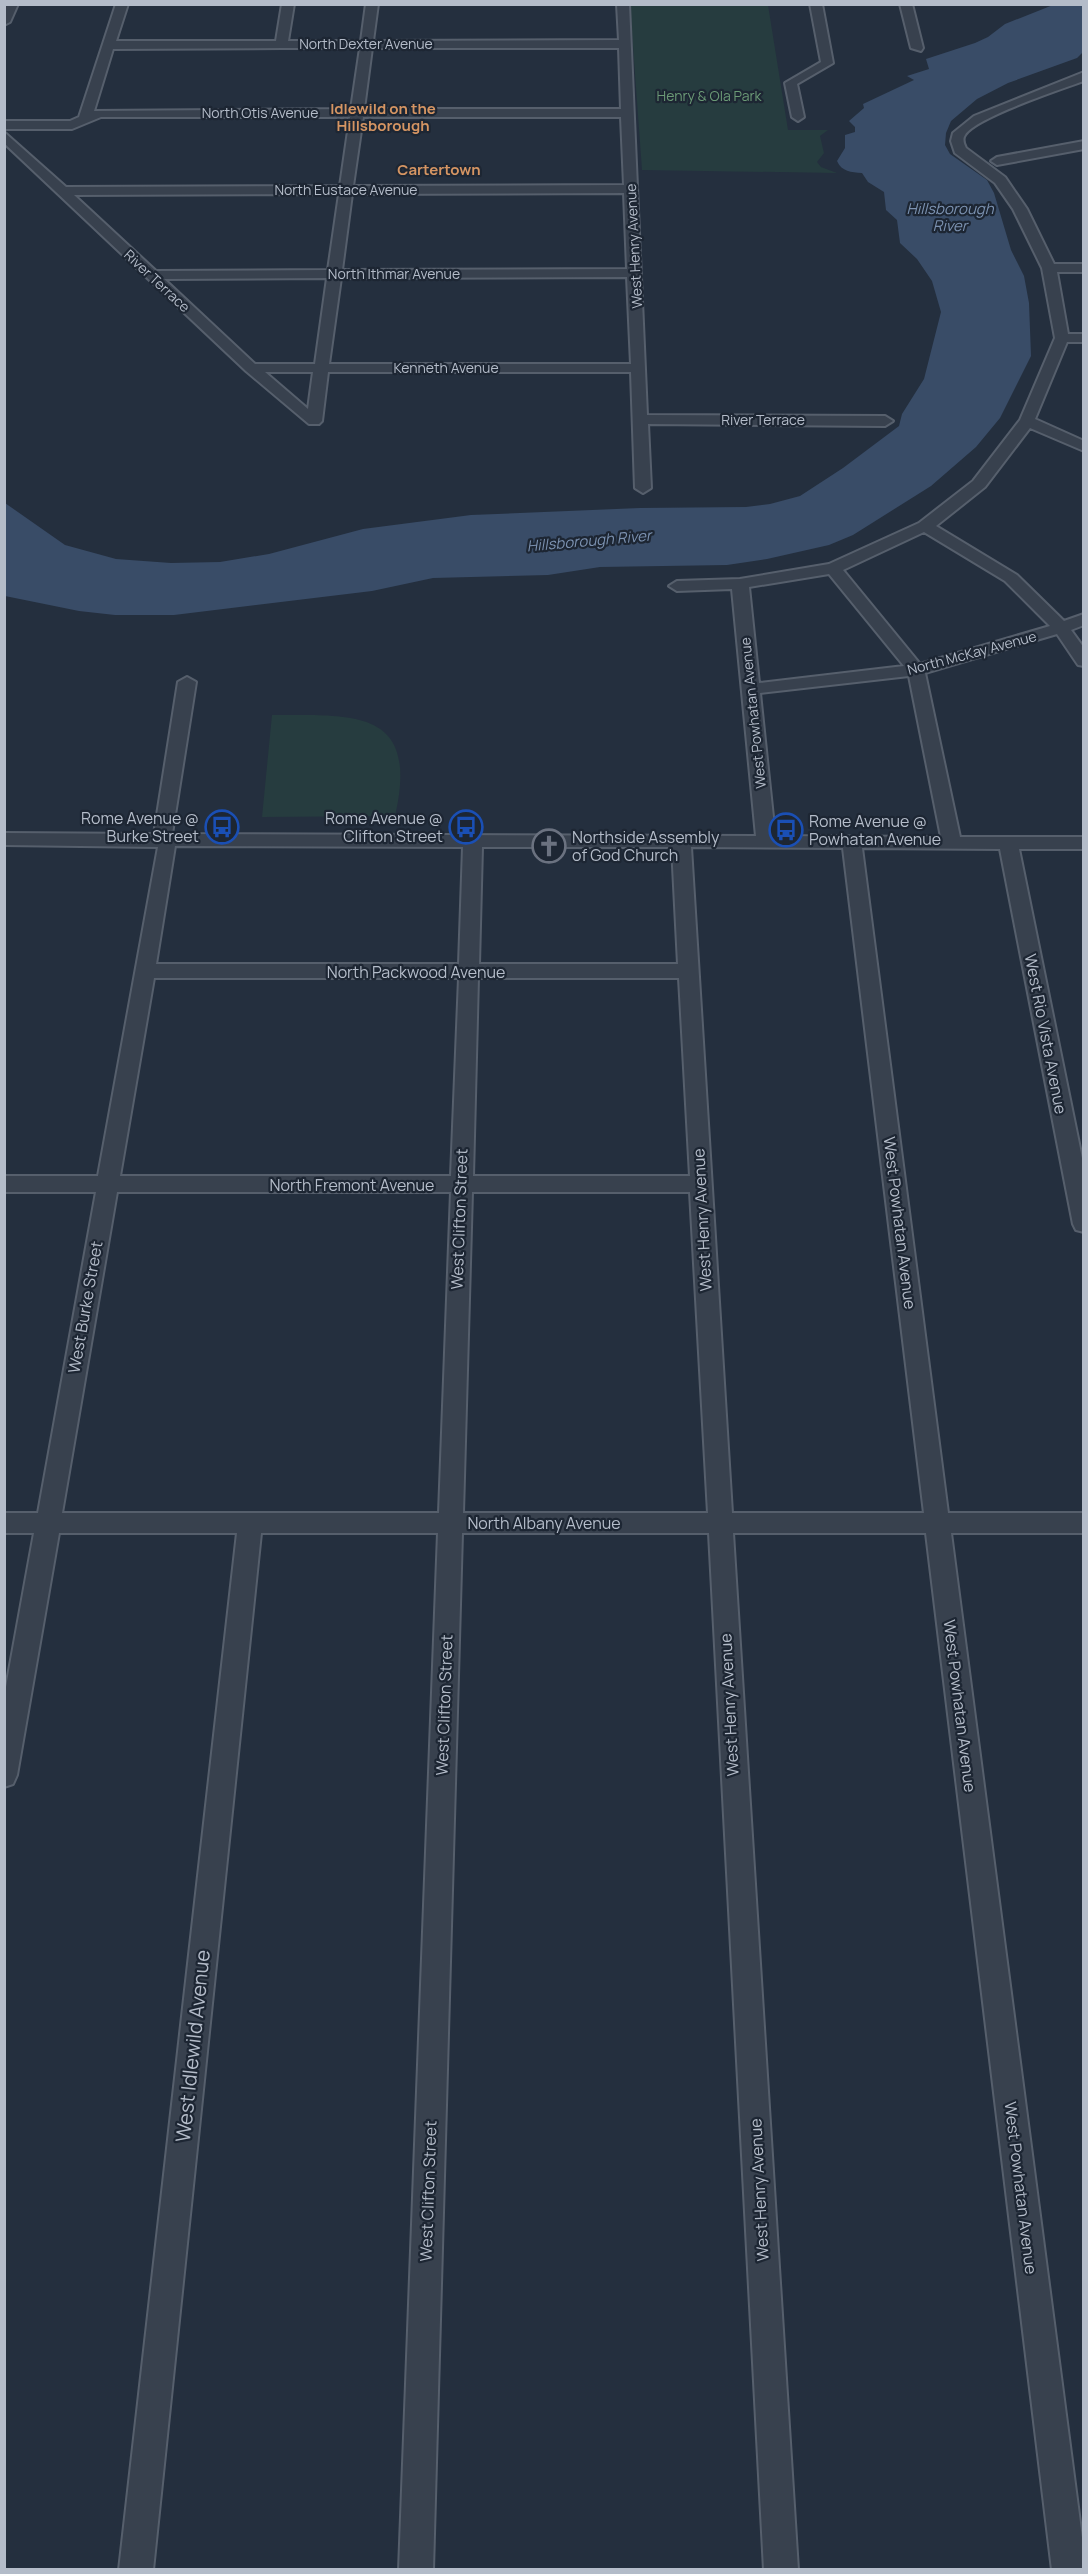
<svg xmlns="http://www.w3.org/2000/svg" width="1088" height="2574" viewBox="0 0 1088 2574" font-family="Manrope,sans-serif">
<style>
.green{fill:#263c3f}
.water{fill:#394c67}
.lines{fill:none;stroke-linecap:round;stroke-linejoin:round}
.minor-casing{stroke:#565f6c;stroke-width:4}
.minor{fill:#38414e;fill-rule:evenodd}
.labels{text-anchor:middle;stroke-width:4.5;stroke-linejoin:round;paint-order:stroke}
.far-street-label{font-size:14px;fill:#b4bcc9;stroke:#1d2633}
.far-park-label{font-size:14px;fill:#6b9a76;stroke:#1d2633}
.far-neighbourhood-label{font-size:15px;font-weight:bold;fill:#d59563;stroke:#1d2633}
.far-water-label{font-size:15px;font-style:italic;fill:#7c92b1;stroke:#1d2633}
.poi-label{font-size:16px;fill:#b4bcc9;stroke:#1d2633;text-anchor:end}
.street-label{font-size:16px;fill:#b4bcc9;stroke:#1d2633}
.near-street-label{font-size:20px;fill:#b4bcc9;stroke:#1d2633}
</style>
<rect width="100%" height="100%" fill="#242f3e"/>
<g class="green">
<polygon points="630,5 768,5 788,130 828,130 820,136 824,153 817,162 821,167 837,173 642,170"/>
<path d="M272,715C354,715 420,708 395,816L262,817Z"/>
</g>
<path class="water" d="M1053,5H1083V52L1077,58L1008,83L977,99L951,121L946,133L945,145L950,154L987,180L994,193L1011,250L1024,276L1029,303L1031,356L1000,418L976,447L931,486L853,535L829,545L767,559L727,565L600,567L548,575L433,578L372,591L174,615H115L79,611L5,596V503L65,545L116,559L171,563L220,562L269,554L363,529L471,515L640,508L746,507L770,504L800,496L843,468L899,426L902,414L924,379L941,312L932,281L917,259L900,243L897,220L886,210L884,192L868,182L862,173C851,172 842,172 837,161L845,148V135L855,132V127L849,121L864,108L863,104L914,80L907,76L929,69L926,59L975,43L988,37L1005,24Z"/>
<g class="lines">
<defs>
<g id="minor">
<polygon points="6,4 18,4 10,22 4,25"/>
<path d="M116,4H128L116,41H276L282,4H294L288,41H361L366,4H378L373,41L619,40L617,4H629L647,415L885,416L893,421L885,426L648,424L651,488L643,493L635,488L631,372H328L322,421L319,424H309L246,371L4,143V132L66,187L340,186L350,117H101L72,129H4V121H70L79,117ZM282,48H360L351,109L94,111L113,49ZM372,48H619L621,109H364ZM363,117H621L624,185L353,186ZM624,193L627,269L342,270L352,194ZM339,194L328,270L156,271L74,195ZM627,277L631,364H329L341,278ZM327,278L315,364H255L164,279ZM265,372H313L308,409Z"/>
<polygon points="810,4 822,4 833,63 797,84 804,117 798,121 792,117 785,83 821,62"/>
<polygon points="900,4 912,4 923,48 921,51 911,48"/>
<path d="M1084,72V81C1061,89 975,118 965,135C962,139 964,144 966,148L1005,177L1027,209L1054,264H1084V272H1057L1068,334H1084V342H1067L1035,419L1084,441V451L1030,428L985,487L936,526L1017,575L1064,621L1084,614V625L1071,630L1084,648V666L1078,665L1057,634L925,673L960,837H1084V849H1019L1084,1168V1232L1076,1230L1073,1224L1000,849L862,848L948,1513H1084V1533H951L1084,2553V2570H1052L926,1533H733L798,2570H764L709,1533H462L433,2570H399L438,1533H261L153,2570H119L237,1533H59L17,1775L13,1784L4,1787V1698L34,1533H4V1513H38L96,1192H4V1176H98L158,847L4,845V833L154,834L178,682L187,677L196,682L172,834L756,836L732,589L677,591L669,586L677,581L740,579L829,564L919,523L973,481L1020,420L1055,338L1042,268L1013,209L995,183L955,153L951,141L953,133L974,116ZM924,532L1005,581L1050,626L920,664L843,570ZM829,574L904,666L759,683L749,587ZM909,676L941,837L775,836L760,693ZM175,846L463,847L459,964H156ZM482,847H672L678,964H479ZM691,847L843,848L924,1513H732ZM154,978H459L451,1176H120ZM478,978H679L690,1176H473ZM117,1192H451L439,1513H62ZM472,1192H690L708,1513H463Z"/>
<polygon points="1084,141 1084,149 997,165 991,161 997,157"/>
</g>
</defs>
<use href="#minor" class="minor-casing"/>
<use href="#minor" class="minor"/>
</g>
<defs>
<symbol id="bus-ring" viewBox="-11 -11 22 22"><circle r="9.5" fill="#1d2633" stroke="#1a4fb4" stroke-width="1.5"/><path d="M-5-6H5V4H4V6H2V4H-2V6H-4V4H-5ZM-3.5-4V0h7V-4ZM-3.5 1.2v1.5H-2V1.2ZM2 1.2v1.5H3.5V1.2Z" fill="#1a4fb4"/></symbol>
<symbol id="church-ring" viewBox="-11 -11 22 22"><circle r="9.5" fill="#1d2633" stroke="#6b7280" stroke-width="1.5"/><path d="M-1.2-6h2.4v3.5h3.3v2.4h-3.3V6h-2.4V-.1h-3.3v-2.4h3.3Z" fill="#6b7280"/></symbol>
</defs>
<g fill-rule="evenodd">
<use href="#bus-ring" x="203" y="808" width="38" height="38"/>
<use href="#bus-ring" x="447" y="808" width="38" height="38"/>
<use href="#bus-ring" x="767" y="811" width="38" height="38"/>
<use href="#church-ring" x="530" y="827" width="38" height="38"/>
</g>
<g class="labels">
<g class="far-street-label">
<text x="366" y="49">North Dexter Avenue</text>
<text x="260" y="118">North Otis Avenue</text>
<text x="346" y="195">North Eustace Avenue</text>
<text transform="translate(634 246) rotate(-93)" y="5">West Henry Avenue</text>
<text x="394" y="279">North Ithmar Avenue</text>
<text transform="translate(157 281) rotate(43)" y="5">River Terrace</text>
<text x="446" y="373">Kenneth Avenue</text>
<text x="763" y="425">River Terrace</text>
<text transform="translate(972 653) rotate(-15)" y="5">North McKay Avenue</text>
<text transform="translate(753 713) rotate(-96)" y="5">West Powhatan Avenue</text>
</g>
<g class="far-park-label">
<text x="709" y="101">Henry &amp; Ola Park</text>
</g>
<g class="far-neighbourhood-label">
<text x="383" y="114">Idlewild on the<tspan x="383" dy="17">Hillsborough</tspan></text>
<text x="439" y="175">Cartertown</text>
</g>
<g class="far-water-label">
<text x="950" y="214">Hillsborough<tspan x="950" dy="17">River</tspan></text>
<text transform="translate(589 541) rotate(-5)" y="5">Hillsborough River</text>
</g>
<g class="poi-label">
<text x="199" y="824">Rome Avenue @<tspan x="199" dy="18">Burke Street</tspan></text>
<text x="443" y="824">Rome Avenue @<tspan x="443" dy="18">Clifton Street</tspan></text>
<text x="809" y="827" text-anchor="start">Rome Avenue @<tspan x="809" dy="18">Powhatan Avenue</tspan></text>
<text x="572" y="843" text-anchor="start">Northside Assembly<tspan x="572" dy="18">of God Church</tspan></text>
</g>
<g class="street-label">
<text x="416" y="978">North Packwood Avenue</text>
<text transform="translate(1046 1034) rotate(79)" y="6">West Rio Vista Avenue</text>
<text x="352" y="1191">North Fremont Avenue</text>
<text transform="translate(459 1219) rotate(-88)" y="6">West Clifton Street</text>
<text transform="translate(702 1220) rotate(-93)" y="6">West Henry Avenue</text>
<text transform="translate(900 1223) rotate(83)" y="6">West Powhatan Avenue</text>
<text transform="translate(85 1307) rotate(-80)" y="6">West Burke Street</text>
<text x="544" y="1529">North Albany Avenue</text>
<text transform="translate(444 1705) rotate(-88)" y="6">West Clifton Street</text>
<text transform="translate(729 1705) rotate(-93)" y="6">West Henry Avenue</text>
<text transform="translate(960 1706) rotate(83)" y="6">West Powhatan Avenue</text>
<text transform="translate(1021 2188) rotate(83)" y="6">West Powhatan Avenue</text>
<text transform="translate(759 2190) rotate(-93)" y="6">West Henry Avenue</text>
<text transform="translate(428 2191) rotate(-88)" y="6">West Clifton Street</text>
</g>
<g class="near-street-label">
<text transform="translate(193 2046) rotate(-84)" y="7">West Idlewild Avenue</text>
</g>
</g>
<rect width="1088" height="2574" fill="none" stroke="#b4bcc9" stroke-width="12"/>
</svg>
